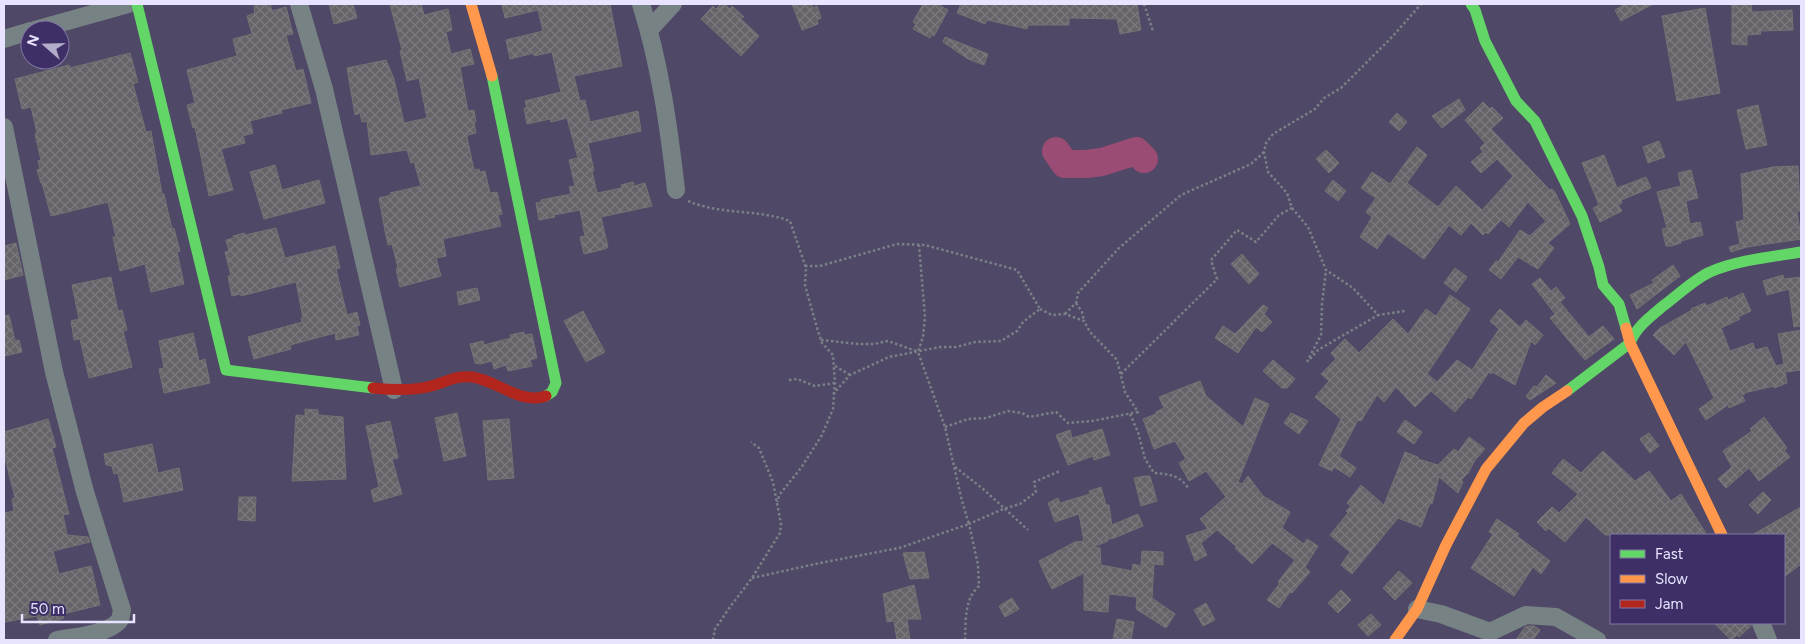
<svg xmlns="http://www.w3.org/2000/svg" width="1805" height="644" viewBox="0 0 1805 644" font-family="Figtree,sans-serif">
<style>
.lines{fill:none;stroke-linecap:round;stroke-linejoin:round}
.river{stroke:#9b4c74;stroke-width:28}
.building{fill:url(#building-cross-hatch);stroke:#747273}
.path{stroke:#7a8087;stroke-width:2.5;stroke-dasharray:2.5 2.5;stroke-linecap:butt}
.street{stroke:#778285;stroke-width:18}
.fast{stroke:#63d668;stroke-width:11}
.slow{stroke:#ff974d;stroke-width:11}
.jam{stroke:#b3261e;stroke-width:11}
</style>
<defs>
<pattern id="building-cross-hatch" width="8" height="8" patternUnits="userSpaceOnUse" patternTransform="scale(1.25)"><rect width="8" height="8" fill="#666468"/><path d="M0 0l8 8M0 8l8-8" fill="none" stroke="#7c7a7f"/></pattern>
</defs>
<rect width="100%" height="100%" fill="#4f4866"/>
<g class="lines">
<polyline class="river" points="1056,151 1065,164 1086,164 1102,162 1136,151 1144,159"/>
</g>
<g class="building">
<polygon points="263,4 270,4 272,11 286,7 293,34 286,35 296,71 303,69 311,103 281,110 282,113 250,121 253,133 243,136 245,143 221,149 233,190 209,196 195,127 193,128 187,105 195,103 187,70 237,56 233,39 252,34 247,16 255,13 254,6"/>
<polygon points="329,4 353,4 357,18 334,24"/>
<polygon points="390,4 421,4 424,15 448,9 452,30 446,32 451,54 470,49 474,64 460,67 468,111 474,110 476,122 474,122 476,133 468,135 467,137 474,170 479,169 480,172 485,171 490,193 497,192 502,214 498,215 501,226 443,239 446,256 436,258 441,276 400,287 396,269 398,268 392,244 388,245 385,231 379,198 391,195 390,193 421,186 414,162 411,163 407,150 371,155 367,121 362,122 360,113 355,115 347,68 386,60 394,79 404,123 427,118 419,78 407,81 400,51 402,50"/>
<polygon points="502,4 610,4 622,66 574,76 580,101 585,100 590,122 638,111 641,131 588,143 594,171 592,171 597,193 622,188 621,185 633,182 634,186 645,183 652,206 601,217 608,247 605,249 584,254 580,237 585,236 580,210 554,215 555,217 539,220 536,203 541,202 541,200 571,194 569,187 575,186 569,160 578,158 567,118 551,122 550,119 527,124 524,108 527,108 525,101 561,92 552,52 534,56 534,53 510,59 506,40 543,31 538,10 505,18"/>
<polygon points="721,4 724,4 730,9 732,6 744,17 740,18 759,36 741,56 701,19 713,6 716,9"/>
<polygon points="792,4 811,4 813,8 817,6 821,18 817,20 818,24 802,30"/>
<polygon points="923,4 937,4 948,10 934,36 931,35 930,38 913,29 916,24 913,22"/>
<polygon points="961,4 1137,4 1141,30 1120,34 1117,19 1069,18 1069,25 1028,25 1027,29 987,20 985,24 957,13"/>
<polygon points="1625,4 1653,4 1621,21 1615,10"/>
<polygon points="1732,4 1751,4 1752,12 1792,10 1793,30 1760,31 1761,34 1747,35 1747,45 1732,44"/>
<polygon points="1705,8 1720,93 1677,101 1662,16"/>
<polygon points="945,37 988,54 984,65 968,59 943,42"/>
<polygon points="130,53 138,82 133,84 146,132 151,131 162,194 164,194 172,229 174,228 180,251 177,252 184,284 151,292 145,264 120,271 113,237 116,237 108,202 51,216 42,183 41,183 37,170 40,169 38,161 41,160 35,134 37,133 31,107 22,109 15,79 69,65 70,68"/>
<polygon points="1459,99 1465,110 1442,128 1432,116"/>
<polygon points="1483,102 1490,109 1492,107 1503,118 1491,129 1550,190 1552,189 1555,192 1570,224 1548,243 1554,248 1538,269 1518,257 1501,279 1489,270 1496,261 1498,262 1520,230 1530,236 1546,221 1528,202 1509,227 1501,220 1488,234 1486,232 1483,235 1471,223 1461,235 1449,225 1424,259 1388,233 1377,249 1360,237 1372,217 1366,212 1376,198 1361,188 1372,172 1390,184 1417,147 1427,155 1407,183 1438,207 1456,186 1482,210 1513,176 1497,159 1481,173 1471,162 1483,152 1480,148 1485,143 1465,120"/>
<polygon points="1758,105 1767,145 1746,149 1737,110"/>
<polygon points="1397,113 1407,122 1399,131 1389,122"/>
<polygon points="1659,141 1665,157 1648,163 1643,147"/>
<polygon points="1326,150 1339,163 1329,173 1316,159"/>
<polygon points="1604,155 1617,188 1646,177 1651,188 1621,200 1622,203 1618,205 1622,211 1600,222 1593,208 1599,205 1582,163"/>
<polygon points="275,165 282,190 319,180 325,203 264,219 250,172"/>
<polygon points="1798,166 1800,211 1797,211 1801,239 1747,247 1731,252 1729,247 1740,244 1736,222 1744,220 1741,174 1773,167"/>
<polygon points="1691,170 1698,198 1686,201 1690,224 1700,222 1703,235 1681,241 1681,243 1671,246 1666,246 1662,229 1667,228 1657,192 1681,186 1678,173"/>
<polygon points="1333,180 1346,191 1338,201 1325,191"/>
<polygon points="276,228 285,258 335,246 340,268 336,269 347,315 357,312 360,325 357,326 359,335 336,340 335,333 290,345 291,349 254,359 248,337 302,322 301,318 303,318 296,282 241,296 240,294 232,296 228,276 231,276 225,252 229,251 226,240 234,238 233,236 244,233 245,235"/>
<polygon points="16,243 23,275 4,280 4,246"/>
<polygon points="1242,254 1259,274 1249,284 1231,264"/>
<polygon points="1673,265 1680,276 1637,309 1630,295 1654,283 1652,280"/>
<polygon points="1455,268 1467,277 1456,292 1444,283"/>
<polygon points="1783,275 1784,279 1801,277 1801,326 1794,327 1789,289 1767,295 1763,281"/>
<polygon points="111,277 118,311 122,310 127,330 123,331 132,367 89,378 80,339 74,340 71,321 79,319 72,285"/>
<polygon points="1540,278 1551,291 1556,287 1565,298 1560,302 1589,337 1603,326 1614,339 1585,360 1550,318 1555,314 1532,284"/>
<polygon points="477,288 480,300 459,305 457,292"/>
<polygon points="1743,293 1751,311 1738,317 1740,319 1721,328 1730,351 1753,343 1755,350 1767,347 1776,366 1784,364 1778,334 1801,330 1801,370 1786,372 1785,370 1787,383 1774,388 1774,386 1744,393 1745,394 1742,395 1745,401 1729,408 1728,405 1706,420 1699,409 1714,398 1686,342 1674,355 1653,335 1660,328 1692,310 1691,309 1705,303 1707,306 1727,297 1728,300"/>
<polygon points="1450,295 1470,309 1427,374 1437,382 1457,360 1472,370 1499,329 1490,321 1500,309 1520,327 1526,320 1543,335 1535,345 1531,341 1515,385 1492,372 1491,374 1489,372 1471,399 1468,397 1455,412 1431,391 1415,407 1396,387 1384,402 1377,395 1361,421 1358,420 1339,456 1356,468 1350,477 1334,467 1332,471 1319,465 1341,419 1315,397 1329,381 1321,374 1336,359 1331,353 1345,339 1359,353 1393,319 1408,334 1426,309 1436,316"/>
<polygon points="1263,305 1268,308 1264,314 1272,322 1262,332 1256,327 1238,353 1215,338 1223,326 1235,334"/>
<polygon points="583,311 605,352 586,362 564,321"/>
<polygon points="9,315 15,341 19,340 22,352 4,356 4,316"/>
<polygon points="524,332 524,335 532,334 537,358 530,360 532,366 508,371 506,365 494,369 492,361 480,364 475,363 470,344 483,341 484,345 511,338 510,335"/>
<polygon points="193,333 199,361 205,359 210,383 164,393 159,369 164,368 159,341"/>
<polygon points="1273,360 1295,379 1287,388 1282,388 1263,371"/>
<polygon points="1546,375 1556,383 1530,400 1526,396 1534,386 1537,387"/>
<polygon points="1200,381 1206,396 1243,427 1255,398 1269,404 1238,482 1242,484 1248,476 1263,496 1290,512 1282,528 1304,544 1307,539 1318,546 1305,567 1310,572 1292,593 1290,592 1279,608 1267,600 1280,583 1278,582 1295,560 1272,543 1252,564 1235,548 1237,547 1217,530 1201,543 1207,555 1195,561 1186,536 1208,529 1200,519 1226,497 1206,471 1189,481 1179,463 1186,459 1175,441 1154,449 1143,419 1156,414 1156,412 1164,408 1159,397"/>
<polygon points="305,409 318,410 318,415 343,417 346,479 292,481 296,415 305,416"/>
<polygon points="457,413 466,456 444,461 435,418"/>
<polygon points="1291,413 1308,421 1299,434 1284,423"/>
<polygon points="1764,417 1787,448 1784,450 1790,457 1759,481 1749,468 1726,488 1718,479 1732,467 1723,451 1752,431 1750,429"/>
<polygon points="48,419 56,447 52,448 69,514 63,515 67,535 88,537 90,542 53,551 59,574 91,566 100,605 63,614 64,618 40,625 37,616 5,622 4,513 14,511 12,499 15,498 4,454 4,432"/>
<polygon points="509,419 514,478 488,480 483,421"/>
<polygon points="1405,420 1422,432 1414,444 1397,432"/>
<polygon points="390,421 398,458 392,459 402,494 374,502 371,490 379,487 366,426"/>
<polygon points="1102,429 1110,455 1094,460 1093,456 1068,465 1056,435 1070,430 1072,438"/>
<polygon points="1649,433 1659,446 1650,453 1640,439"/>
<polygon points="1469,437 1485,449 1475,460 1468,473 1461,480 1463,482 1458,493 1439,477 1432,504 1430,503 1421,527 1398,518 1352,574 1341,565 1350,552 1330,535 1348,513 1346,511 1351,506 1347,503 1361,485 1384,505 1405,452 1418,457 1418,459 1438,465 1454,449 1458,452"/>
<polygon points="152,444 158,473 179,468 183,490 124,502 118,473 114,474 112,466 106,465 104,454"/>
<polygon points="1603,451 1635,481 1649,471 1671,501 1681,494 1707,535 1605,535 1586,517 1565,542 1548,528 1546,531 1537,522 1552,507 1559,513 1578,494 1552,473 1563,459 1581,473"/>
<polygon points="1144,476 1150,476 1157,501 1141,506 1134,478"/>
<polygon points="1101,487 1106,505 1109,505 1112,525 1138,514 1143,526 1114,538 1104,540 1107,540 1108,541 1093,547 1100,548 1101,565 1132,571 1133,564 1141,566 1142,551 1163,552 1163,565 1154,564 1152,598 1175,614 1166,628 1136,609 1137,597 1109,594 1108,612 1084,610 1084,573 1052,589 1045,575 1039,561 1075,542 1084,541 1079,514 1055,522 1048,503 1058,498 1060,503 1090,494 1089,491"/>
<polygon points="1763,492 1771,500 1758,514 1749,505"/>
<polygon points="239,497 256,497 255,521 238,520"/>
<polygon points="1801,507 1801,564 1784,577 1784,535 1752,535"/>
<polygon points="1497,519 1519,534 1517,536 1550,561 1541,574 1533,567 1514,596 1471,568 1493,534 1489,532"/>
<polygon points="924,552 929,578 910,579 903,553"/>
<polygon points="1399,571 1412,583 1395,600 1383,588"/>
<polygon points="914,585 921,619 907,619 910,640 897,640 894,621 887,622 883,594"/>
<polygon points="1341,590 1351,600 1338,613 1328,603"/>
<polygon points="1012,598 1019,609 1005,617 999,606"/>
<polygon points="1206,603 1215,620 1203,626 1194,610"/>
<polygon points="1371,614 1381,625 1368,636 1358,625"/>
<polygon points="1117,619 1134,622 1131,640 1113,640"/>
<polygon points="1714,623 1751,623 1751,626 1739,637 1737,635 1731,640"/>
<polygon points="1528,626 1534,626 1540,630 1533,640 1516,640 1525,627"/>
</g>
<g class="lines">
<g class="path">
<polyline points="1144,4 1153,31"/>
<path d="M688,201C720,215 758,209 790,221L806,268L805,285L817,328L822,343L833,355L835,383L833,409L822,435L801,468L780,494L777,502"/>
<polyline points="1292,208 1308,227 1326,270 1353,288 1378,315 1405,311"/>
<polyline points="805,266 820,266 897,244 925,245 1017,270 1040,309 1023,322 1017,331 1001,341 975,342 956,347 940,347 889,357 850,375 833,394"/>
<polyline points="1076,303 1082,312 1084,321"/>
<polyline points="1065,314 1076,303 1078,293 1118,249 1181,195 1251,164 1264,152"/>
<polyline points="821,340 858,344 874,344 888,341 916,351"/>
<polyline points="1310,359 1318,350 1378,315"/>
<polyline points="1307,362 1321,335 1322,304 1326,270"/>
<polyline points="835,366 850,375"/>
<polyline points="1121,374 1217,279 1211,260 1237,230 1256,242 1279,215 1292,208 1287,193 1268,172 1264,152 1266,143 1273,134 1315,109 1324,98 1341,88 1393,36 1421,4"/>
<polyline points="789,380 797,379 815,386 835,383"/>
<path d="M1130,414L1138,432L1145,459L1154,473C1168,474 1180,475 1188,488"/>
<polyline points="945,427 968,419 986,418 1008,411 1022,413 1029,417 1056,412 1068,423 1092,421 1138,412 1125,392 1117,360 1090,332 1084,321 1065,314 1052,315 1040,309"/>
<polyline points="955,467 982,488 1028,530"/>
<polyline points="752,578 820,563 899,548 969,524 962,501 945,427 918,352 923,337 925,317 919,245"/>
<polyline points="713,640 715,629 730,607 752,578 780,533 781,524 773,482 759,448 751,442"/>
<path d="M965,640C966,621 964,599 979,586L978,565L969,524L1003,509L1020,504L1036,492L1034,482L1060,471"/>
</g>
<g class="street">
<polyline points="299,4 324,89 394,390"/>
<path d="M641,4C660,64 669,128 676,190"/>
<polyline points="35,30 128,4"/>
<polyline points="649,30 673,4"/>
<polyline points="4,39 30,31"/>
<path d="M4,127L54,372L85,492L122,610C121,614 121,618 119,621C108,634 74,637 57,640"/>
<polyline points="1417,609 1441,614 1490,632 1526,615 1556,617 1597,640"/>
<polyline points="1761,623 1768,640"/>
</g>
<g class="fast">
<polyline points="137,4 226,370 373,388"/>
<polyline points="1471,4 1475,10 1485,41 1516,101 1535,121 1582,216 1599,267 1603,285 1619,304 1626,328"/>
<polyline points="492,76 556,383 552,392 546,396"/>
<path d="M1567,391L1630,343C1636,327 1650,317 1663,306C1678,295 1693,280 1710,272C1738,260 1771,257 1801,252"/>
</g>
<g class="slow">
<polyline points="471,4 492,76"/>
<polyline points="1626,328 1630,343 1722,535"/>
<polyline points="1395,640 1417,609 1446,545 1486,469 1524,423 1543,407 1567,391"/>
</g>
<path class="jam" d="M373,388C392,390 413,391 431,386C446,382 457,375 472,377C496,380 521,405 546,396"/>
</g>
<rect width="1805" height="644" fill="none" stroke="#e8e4ff" stroke-width="10"/>
<rect x="1610" y="534" width="175" height="90" fill="#3e3067" stroke="#8278a4"/>
<rect x="1620" y="550" width="25" height="8" fill="#63d668" stroke="#8278a4"/>
<text x="1655" y="559" font-size="15" fill="#e8e4ff">Fast</text>
<rect x="1620" y="575" width="25" height="8" fill="#ff974d" stroke="#8278a4"/>
<text x="1655" y="584" font-size="15" fill="#e8e4ff">Slow</text>
<rect x="1620" y="600" width="25" height="8" fill="#b3261e" stroke="#8278a4"/>
<text x="1655" y="609" font-size="15" fill="#e8e4ff">Jam</text>
<g transform="translate(45 45) rotate(290)"><circle r="24" fill="#3e3067" stroke="#8278a4"/>
<path d="M0-4L9 19L0 12L-9 19Z" fill="#b2adc9"/>
<text y="-8" font-size="14" font-weight="bold" text-anchor="middle" fill="#e8e4ff">N</text>
</g>
<path d="M22 614v8h112v-8" fill="none" stroke="#e8e4ff" stroke-width="2.5"/>
<text x="30" y="614" font-size="15" fill="#e8e4ff" stroke="#3e3067" stroke-width="4" paint-order="stroke">50 m</text>
</svg>
